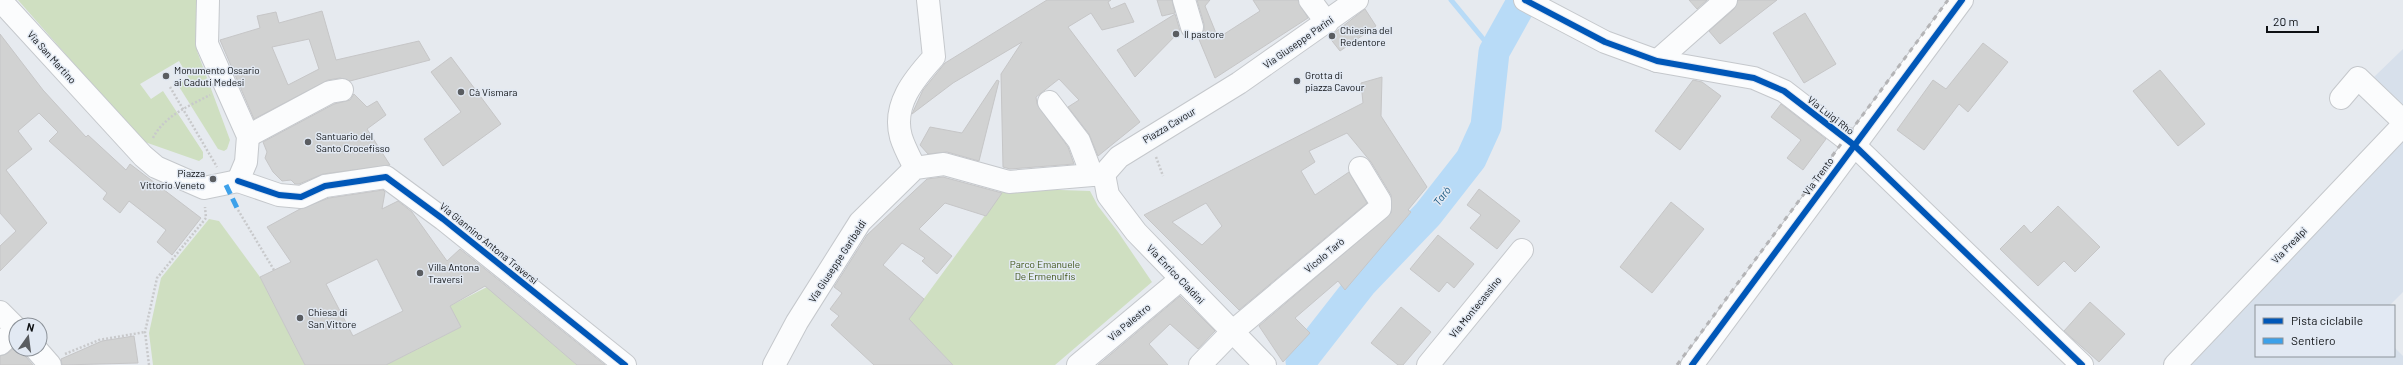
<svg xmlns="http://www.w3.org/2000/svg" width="2403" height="365" viewBox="0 0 2403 365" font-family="Barlow,sans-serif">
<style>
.built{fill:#d7e0eb}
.green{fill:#cfdfc1}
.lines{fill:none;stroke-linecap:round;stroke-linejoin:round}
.stream{stroke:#b8dbf7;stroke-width:5}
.river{stroke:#b8dbf7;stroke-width:31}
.building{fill:#d1d2d2;stroke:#c6c6c7;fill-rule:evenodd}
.minor-casing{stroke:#c5c8cc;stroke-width:24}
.path{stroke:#c8c9cb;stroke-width:2.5;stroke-dasharray:2 2;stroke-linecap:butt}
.minor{stroke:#fbfcfd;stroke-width:22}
.rail{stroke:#b4b4b6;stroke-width:3;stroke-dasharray:5 5;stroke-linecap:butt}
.quiet{stroke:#3da1ea;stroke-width:5;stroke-dasharray:10 5;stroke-linecap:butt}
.cycleway-casing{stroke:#e2e9f3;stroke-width:8}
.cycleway{stroke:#0057b8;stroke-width:6}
.poi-dot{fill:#5a5d61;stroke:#e2e9f3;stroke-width:1.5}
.labels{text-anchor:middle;stroke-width:3;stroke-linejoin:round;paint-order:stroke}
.poi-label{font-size:10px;fill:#0e1114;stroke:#e2e9f3;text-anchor:start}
.street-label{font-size:10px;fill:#0e1114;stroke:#e2e9f3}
.park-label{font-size:10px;fill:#3c5213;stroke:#e2e9f3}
.water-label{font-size:11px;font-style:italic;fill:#185780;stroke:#e2e9f3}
</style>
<rect width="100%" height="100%" fill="#e6eaef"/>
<g class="built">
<polygon points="2403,49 2403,108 2373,78"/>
<polygon points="2403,129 2403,292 2389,306 2256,306 2256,356 2394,356 2394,347 2403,356 2403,365 2178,365"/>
</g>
<g class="green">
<polygon points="18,0 197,0 197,51 230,140 227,149 224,151 218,149 178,85 189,78 179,61 140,84 151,99 163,91 203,152 203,158 199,161 142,141"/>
<polygon points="1005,188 1090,191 1098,206 1118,232 1152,282 1055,365 953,365 909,319"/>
<polygon points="209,219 219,221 260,277 305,365 153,365 149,333 161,278"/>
<polygon points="487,287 577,365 386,365 461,327 450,306"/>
</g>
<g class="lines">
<polyline class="stream" points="1451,0 1494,52"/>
<polyline class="river" points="1301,361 1362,283 1428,214 1471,159 1486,126 1494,52 1523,0"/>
</g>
<g class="building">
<polygon points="1047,0 1111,0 1108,2 1111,9 1125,3 1134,22 1102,30 1091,13 1068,27 1140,122 1098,156 1089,134 1068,107 1079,100 1059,79 1036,97 1037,104 1068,147 1074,164 1010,169 1003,167 1001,74 1022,42 953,83 912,114 923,90 945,63"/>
<polygon points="1157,0 1172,0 1175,13 1162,16"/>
<polygon points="1197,0 1210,0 1205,6 1218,38 1260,11 1253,0 1298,0 1308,18 1215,78 1198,37 1204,30 1204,24"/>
<polygon points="1689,0 1707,0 1697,9"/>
<polygon points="1738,0 1777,0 1720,44 1709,31 1734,9"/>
<polygon points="1365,9 1376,26 1340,51 1329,37"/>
<path d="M322,11L336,60L419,41L430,60L350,81L340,78L328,80L254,119L220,40L260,28L257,16L276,12L279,23ZM309,39L319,69L288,85L272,47Z"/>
<polygon points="1805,13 1836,64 1804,83 1773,33"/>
<polygon points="1175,14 1180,31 1135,77 1117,50"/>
<polygon points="0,34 43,90 86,137 88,135 126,170 130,164 201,218 172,255 157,242 166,230 129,201 120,213 103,199 107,193 49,141 58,132 39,113 18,131 32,149 6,170 47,223 0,271 0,246 16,231 0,213"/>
<polygon points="1983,43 2008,62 1968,112 1959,104 1924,150 1897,130 1933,80 1946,89"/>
<polygon points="451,57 501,124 443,166 424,139 461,112 431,72"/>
<polygon points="2160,70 2205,124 2178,146 2133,91"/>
<path d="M1382,77L1381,116L1427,187L1408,210L1411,212L1345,290L1338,281L1295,318L1310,333L1283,362L1259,326L1391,213V195L1371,162L1347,133L1309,151L1315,162L1301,171L1315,195L1349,172L1367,203L1239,310L1144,215L1363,103L1361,83ZM1206,203L1222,226L1202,245L1172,222Z"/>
<polygon points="997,80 999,81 979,161 947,152 928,154 920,145 930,127 962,133"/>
<polygon points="1693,80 1702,82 1721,96 1680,150 1655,131"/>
<polygon points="354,94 367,107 377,101 386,115 367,129 390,165 323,174 299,184 295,184 291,180 282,181 273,172 265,158 267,152 263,142 334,104 350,100"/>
<polygon points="1781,104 1826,139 1803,170 1787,158 1801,140 1771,117"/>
<polygon points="943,177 1002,193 986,216 945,203 919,229 952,256 937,274 922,261 925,258 902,243 883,265 924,299 909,319 953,365 874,365 831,325 839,316 830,309 842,293 834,287 867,235 927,179"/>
<polygon points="1479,189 1520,221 1497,249 1470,228 1481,215 1467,205"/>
<path d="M383,190L385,192L382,209L398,201L412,212L447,261L460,249L605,365H577L485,286L450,306L461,327L386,365H305L260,277L291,262L267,227L300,209L329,198ZM377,259L403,311L353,336L326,284Z"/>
<polygon points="1671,202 1704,229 1652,293 1620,267"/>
<polygon points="2058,206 2100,247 2075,272 2064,261 2038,286 2000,249 2024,225 2031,233"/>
<polygon points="1438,235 1474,264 1454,288 1447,282 1439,292 1410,269"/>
<polygon points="1180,296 1215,331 1198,349 1170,324 1149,344 1168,365 1098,365"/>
<polygon points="2090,302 2125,334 2099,362 2064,331"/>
<polygon points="1401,307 1431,332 1403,365 1398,365 1371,343"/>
<polygon points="134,336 138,363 62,365 61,359 102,341"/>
<polygon points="16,346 16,349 24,349 26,357 33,365 0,365 0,356 8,353"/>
</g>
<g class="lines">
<defs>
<g id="minor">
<polyline points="0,0 143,156 156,167 204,188 238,181"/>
<polyline points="208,0 207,44 248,136 246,162 238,181"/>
<polyline points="1184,0 1192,27"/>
<polyline points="1310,0 1327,23"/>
<polyline points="1525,0 1605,42 1657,61 1754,78 1784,91 1854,145 2082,365"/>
<polyline points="1657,61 1726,0"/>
<polyline points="2341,98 2358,78 2403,121"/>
<polyline points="1049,102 1079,141 1092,175"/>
<polyline points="248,136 330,92 342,90"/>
<path d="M915,168C910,158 904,147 901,137C892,105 914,79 934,57L928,0"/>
<polyline points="1104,174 1119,157 1239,83 1357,0"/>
<polyline points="1104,174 1108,195 1136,232 1265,365"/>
<polyline points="238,181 279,195 301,197 325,186 386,177 443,219 625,365"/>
<polyline points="0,312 16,328"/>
<polyline points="0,344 16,329"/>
<polyline points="36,349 50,365"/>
<polyline points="774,365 797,322 860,222 915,168 944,164 1009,182 1104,174"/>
<polyline points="1078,365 1181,279"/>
<polyline points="1200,365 1232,332 1380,208 1380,201 1360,168"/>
<polyline points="1428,365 1522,250"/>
<polyline points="1692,365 1962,0"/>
<polyline points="2175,365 2403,125"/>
</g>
</defs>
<use href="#minor" class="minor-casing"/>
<g class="path">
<polyline points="170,87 217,167"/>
<path d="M153,138C164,116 189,106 210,95"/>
<polyline points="1156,157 1163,176"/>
<polyline points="238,210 274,270"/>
<polyline points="65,354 99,340 145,332"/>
<polyline points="149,365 145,332 157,278 206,218 205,207"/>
</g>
<use href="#minor" class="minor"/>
<polyline class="rail" points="1677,365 1948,0"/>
<polyline class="quiet" points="226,185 238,210"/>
<defs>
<g id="cycleway">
<polyline points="1525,0 1605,42 1657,61 1754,78 1784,91 1854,145 2082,365"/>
<polyline points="238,181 279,195 301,197 325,186 386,177 443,219 625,365"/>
<polyline points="1692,365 1962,0"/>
</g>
</defs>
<use href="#cycleway" class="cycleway-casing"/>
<use href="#cycleway" class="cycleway"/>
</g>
<g class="poi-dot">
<circle cx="1176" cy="34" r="4"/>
<circle cx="1332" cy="36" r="4"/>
<circle cx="166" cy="76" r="4"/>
<circle cx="1297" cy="81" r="4"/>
<circle cx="461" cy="92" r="4"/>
<circle cx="308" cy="142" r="4"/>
<circle cx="213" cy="179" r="4"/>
<circle cx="420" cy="273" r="4"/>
<circle cx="300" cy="318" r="4"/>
</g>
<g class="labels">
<g class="poi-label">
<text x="1340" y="34">Chiesina del<tspan x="1340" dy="12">Redentore</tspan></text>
<text x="1184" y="38">Il pastore</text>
<text x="174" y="74">Monumento Ossario<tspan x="174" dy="12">ai Caduti Medesi</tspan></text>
<text x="1305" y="79">Grotta di<tspan x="1305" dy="12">piazza Cavour</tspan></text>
<text x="469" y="96">Cà Vismara</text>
<text x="316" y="140">Santuario del<tspan x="316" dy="12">Santo Crocefisso</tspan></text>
<text x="205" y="177" text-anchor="end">Piazza<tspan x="205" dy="12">Vittorio Veneto</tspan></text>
<text x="428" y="271">Villa Antona<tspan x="428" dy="12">Traversi</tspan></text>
<text x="308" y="316">Chiesa di<tspan x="308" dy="12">San Vittore</tspan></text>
</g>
<g class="street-label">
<text transform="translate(1298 42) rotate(-35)" y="4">Via Giuseppe Parini</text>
<text transform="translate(52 57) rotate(48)" y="4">Via San Martino</text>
<text transform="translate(1831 115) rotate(38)" y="4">Via Luigi Rho</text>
<text transform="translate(1169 125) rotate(-31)" y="4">Piazza Cavour</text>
<text transform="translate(1818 176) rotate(-54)" y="4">Via Trento</text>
<text transform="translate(489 243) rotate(39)" y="4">Via Giannino Antona Traversi</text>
<text transform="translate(2289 245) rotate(-46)" y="4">Via Prealpi</text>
<text transform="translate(1324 255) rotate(-40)" y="4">Vicolo Tarò</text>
<text transform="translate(837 261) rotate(-57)" y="4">Via Giuseppe Garibaldi</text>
<text transform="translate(1176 274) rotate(46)" y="4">Via Enrico Cialdini</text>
<text transform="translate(1475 307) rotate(-51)" y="4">Via Montecassino</text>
<text transform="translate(1129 322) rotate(-40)" y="4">Via Palestro</text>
</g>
<g class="park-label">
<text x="1045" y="268">Parco Emanuele<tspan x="1045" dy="12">De Ermenulfis</tspan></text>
</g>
<g class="water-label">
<text transform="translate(1442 196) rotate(-52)" y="4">Tarò</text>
</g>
</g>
<rect x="2255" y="305" width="140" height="52" fill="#e2e9f3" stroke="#8d939a"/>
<rect x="2263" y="318" width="20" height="6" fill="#0057b8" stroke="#8d939a"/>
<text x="2291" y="325" font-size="12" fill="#0e1114">Pista ciclabile</text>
<rect x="2263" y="338" width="20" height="6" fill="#3da1ea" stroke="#8d939a"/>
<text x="2291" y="345" font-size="12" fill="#0e1114">Sentiero</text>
<g transform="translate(28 337) rotate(14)"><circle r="19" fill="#e2e9f3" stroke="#8d939a"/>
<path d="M0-3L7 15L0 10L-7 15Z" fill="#5a5d61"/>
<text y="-6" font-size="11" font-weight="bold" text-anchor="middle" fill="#0e1114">N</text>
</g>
<path d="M2267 26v6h51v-6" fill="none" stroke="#0e1114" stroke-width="2"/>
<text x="2273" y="26" font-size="12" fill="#0e1114" stroke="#e2e9f3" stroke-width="3" paint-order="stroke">20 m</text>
</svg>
